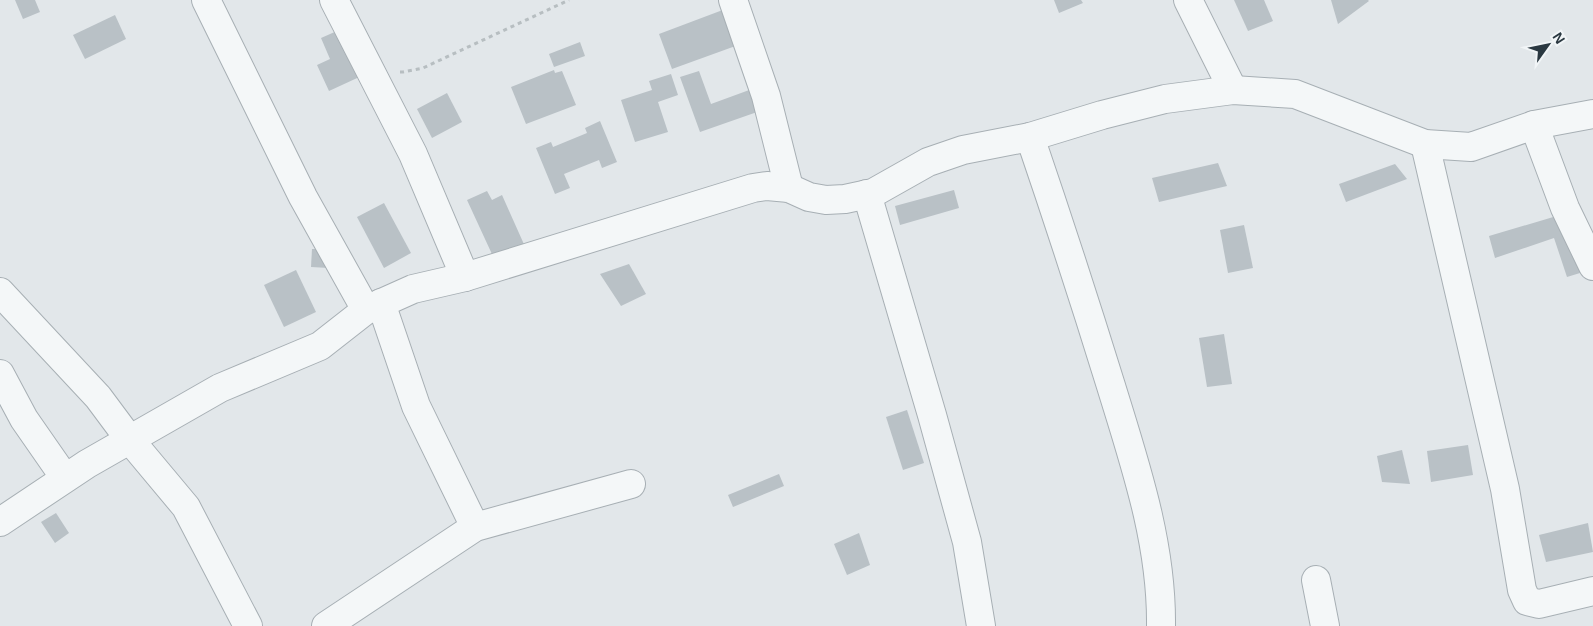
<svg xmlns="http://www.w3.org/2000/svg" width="1593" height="626" viewBox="0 0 1593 626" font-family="Helvetica,sans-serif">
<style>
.building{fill:#b9c1c6}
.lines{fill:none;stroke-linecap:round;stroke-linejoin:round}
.street-casing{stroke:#a7afb4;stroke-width:30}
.path{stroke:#b7bec1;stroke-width:3;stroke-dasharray:4 4;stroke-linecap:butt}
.street{stroke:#f4f7f8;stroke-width:28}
</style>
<rect width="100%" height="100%" fill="#e2e7ea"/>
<g class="building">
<polygon points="15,0 35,0 40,12 23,19"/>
<polygon points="1054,0 1081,0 1083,3 1059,13"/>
<polygon points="1234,0 1264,0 1273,21 1248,31"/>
<polygon points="1331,0 1368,0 1369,1 1338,24"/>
<polygon points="728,8 741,44 672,69 659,34"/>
<polygon points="115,15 126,39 85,59 73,35"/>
<polygon points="346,27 368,73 329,91 317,65 330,59 321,38"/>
<polygon points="580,42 585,56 554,67 549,54"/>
<polygon points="554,70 555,73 562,71 576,105 526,124 511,87"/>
<polygon points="699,71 711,104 752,89 760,111 700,132 680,77"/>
<polygon points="671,74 678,95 658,102 668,132 635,142 621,100 652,90 649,81"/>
<polygon points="447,93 462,122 432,138 417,109"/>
<polygon points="600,121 617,162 602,168 599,160 564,174 570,188 555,194 536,148 551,142 553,147 587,133 585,128"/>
<polygon points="1218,163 1227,186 1159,202 1152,178"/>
<polygon points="1395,164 1407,179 1346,202 1339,184"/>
<polygon points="954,190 959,208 900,225 895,206"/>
<polygon points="487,191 492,200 502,195 527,251 497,265 467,200"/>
<polygon points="384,203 411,253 384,268 357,217"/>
<polygon points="1560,215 1580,273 1567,277 1554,238 1495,258 1489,236"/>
<polygon points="1244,225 1253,268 1228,273 1220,230"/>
<polygon points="312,249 329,249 329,268 311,267"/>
<polygon points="629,264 646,294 621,306 600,274"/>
<polygon points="296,270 316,312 284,327 264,285"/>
<polygon points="1224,334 1232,384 1207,387 1199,338"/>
<polygon points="907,410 924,463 903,470 886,417"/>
<polygon points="1468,445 1473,475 1431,482 1427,451"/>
<polygon points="1402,450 1410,484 1382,482 1377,456"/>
<polygon points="779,474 784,486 733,507 728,495"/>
<polygon points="56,513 69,533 55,543 41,522"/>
<polygon points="1588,523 1593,552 1546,562 1539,535"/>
<polygon points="859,533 870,565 847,575 834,544"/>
</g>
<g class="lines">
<defs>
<g id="street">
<polyline points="206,0 303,197 366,310"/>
<polyline points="334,0 413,154 465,277"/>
<polyline points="733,0 766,96 789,188"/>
<polyline points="1188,0 1233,90"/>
<polyline points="1593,114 1534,125 1565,208 1593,266"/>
<path d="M1030,137C1058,219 1085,302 1111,386C1135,464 1162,543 1161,626"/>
<polyline points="1425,144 1505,489 1522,590 1527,601 1539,604 1593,591"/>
<polyline points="867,194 932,415 967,542 981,626"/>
<polyline points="0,292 98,397 130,440 186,507 248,626"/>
<polyline points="381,303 416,406 475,527"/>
<polyline points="0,374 24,419 65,478"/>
<polyline points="0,522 87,464 220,388 320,346 366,310 413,289 465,277 753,188 767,186 789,188 809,197 826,200 845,199 873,193 928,162 963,150 1030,137 1102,115 1165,99 1233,90 1295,94 1425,144 1471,147 1534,125"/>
<polyline points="1316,580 1325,626"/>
<polyline points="326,626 475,527 631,484"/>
</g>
</defs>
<use href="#street" class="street-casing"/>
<polyline class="path" points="400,72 403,72 423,68 569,0"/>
<use href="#street" class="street"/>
</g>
<g transform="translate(1548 45) rotate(57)" stroke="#f1f5f7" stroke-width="4" paint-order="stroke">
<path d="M0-4L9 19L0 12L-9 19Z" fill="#2a3841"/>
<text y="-8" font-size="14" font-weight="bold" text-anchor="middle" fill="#2a3841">N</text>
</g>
</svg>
